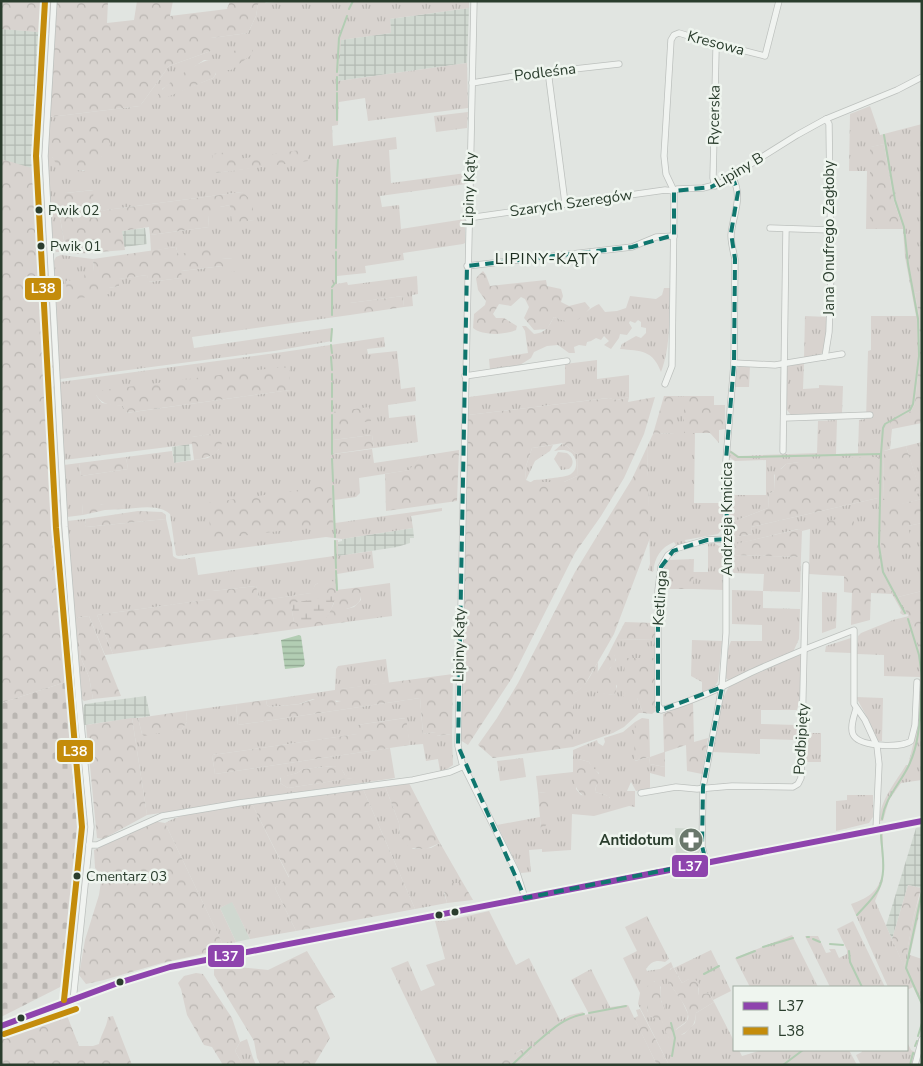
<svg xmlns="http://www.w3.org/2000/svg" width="923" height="1066" viewBox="0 0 923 1066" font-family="'Nunito Sans',sans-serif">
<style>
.built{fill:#d0d8d0}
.industrial{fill:url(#industrial-grid)}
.grass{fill:url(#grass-tufts);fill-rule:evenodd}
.forest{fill:url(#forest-crowns);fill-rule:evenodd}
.wetland{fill:url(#wetland-marsh)}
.cemetery{fill:url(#cemetery-stones)}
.water{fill:url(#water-rules)}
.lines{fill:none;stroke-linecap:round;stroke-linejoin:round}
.stream{stroke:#b2cdb3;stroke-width:2}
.minor-casing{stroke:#bdc1be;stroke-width:7}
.tertiary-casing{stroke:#bdc1be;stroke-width:8}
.minor{stroke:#f0f3f0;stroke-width:5.5}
.tertiary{stroke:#f0f3f0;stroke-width:7}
.bus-1-casing{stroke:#eff5ef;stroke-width:10}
.bus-2-casing{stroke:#eff5ef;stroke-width:10}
.bus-1{stroke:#8e44ad;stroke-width:6}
.bus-2{stroke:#c48c0b;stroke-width:6}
.marked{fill:none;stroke:#0f766e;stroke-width:4;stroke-dasharray:10 6;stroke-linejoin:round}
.bus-dot{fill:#2a3d2d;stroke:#eff5ef;stroke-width:2}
.labels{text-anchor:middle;stroke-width:5;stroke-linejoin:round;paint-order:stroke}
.bus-label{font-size:14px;fill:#2a3d2d;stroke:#eff5ef;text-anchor:start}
.street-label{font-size:15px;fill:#2a3d2d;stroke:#eff5ef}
.poi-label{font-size:15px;font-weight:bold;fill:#2a3d2d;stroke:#eff5ef;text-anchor:end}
.neighbourhood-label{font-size:16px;letter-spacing:1px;fill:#1c2d1f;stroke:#eff5ef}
.line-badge{stroke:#eff5ef;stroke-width:2}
.badge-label{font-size:14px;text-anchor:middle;font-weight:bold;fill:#fff}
</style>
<defs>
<pattern id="industrial-grid" width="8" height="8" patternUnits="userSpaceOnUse" patternTransform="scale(1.25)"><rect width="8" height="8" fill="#d0d8d0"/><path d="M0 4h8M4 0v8" fill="none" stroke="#b3bab3"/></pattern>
<pattern id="grass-tufts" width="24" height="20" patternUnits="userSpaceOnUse" patternTransform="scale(1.25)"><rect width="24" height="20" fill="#d8d3cf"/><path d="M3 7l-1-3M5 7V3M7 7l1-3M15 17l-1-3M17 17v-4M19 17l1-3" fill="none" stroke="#bab6b2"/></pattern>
<pattern id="forest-crowns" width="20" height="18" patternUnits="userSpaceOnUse" patternTransform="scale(1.25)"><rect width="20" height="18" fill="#d8d3cf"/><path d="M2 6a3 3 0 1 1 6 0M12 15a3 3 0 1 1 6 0" fill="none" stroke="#bab6b2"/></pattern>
<pattern id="wetland-marsh" width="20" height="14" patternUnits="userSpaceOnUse" patternTransform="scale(1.25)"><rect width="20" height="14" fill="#d8d3cf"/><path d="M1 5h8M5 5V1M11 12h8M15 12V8" fill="none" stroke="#bab6b2"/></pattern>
<pattern id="cemetery-stones" width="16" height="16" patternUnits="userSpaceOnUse" patternTransform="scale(1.25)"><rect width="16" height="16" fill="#d8d3cf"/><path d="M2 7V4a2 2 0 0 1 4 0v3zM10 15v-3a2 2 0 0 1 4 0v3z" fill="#bab6b2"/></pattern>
<pattern id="water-rules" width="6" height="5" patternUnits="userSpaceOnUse" patternTransform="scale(1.25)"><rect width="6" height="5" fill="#b2cdb3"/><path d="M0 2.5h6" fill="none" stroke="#91a892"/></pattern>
</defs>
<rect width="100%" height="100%" fill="#e1e5e1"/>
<g class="built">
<polygon points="675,828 699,829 699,855 676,860"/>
<polygon points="232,901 250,939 236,942 220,908"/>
</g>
<g class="industrial">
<polygon points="469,8 467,63 338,81 340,40 391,33 390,19"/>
<polygon points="1,29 44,32 36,160 39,170 42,273 1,268"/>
<polygon points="145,228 147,244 124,247 122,231"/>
<polygon points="189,444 191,460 174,463 172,447"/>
<polygon points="413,528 414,538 410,538 410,543 397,547 338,556 338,542 342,541 342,539"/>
<polygon points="146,696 150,716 84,725 83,708 85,704"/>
<polygon points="922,827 922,888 908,885 892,939 886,926 916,828"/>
</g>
<g class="grass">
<path d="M284,1H341L352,3L354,1H469V8L390,19L391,33L341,40L338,81L467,63L468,108L368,121L365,98L339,102L338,125L332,126L333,146L396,137L397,149L389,150L391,183L466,173V184L380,196L382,207L399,205L401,229L465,219V243L463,244L403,253L404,260L365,266L366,273L337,276V284L347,282L348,285L417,276L418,294L412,295L413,306L404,307L403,296L350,303V315L192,337L194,348L332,328V341L274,351L60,379L54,261L56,257L61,255L93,259L94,271L109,288L119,286L118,279L147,275L149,282L181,278V271L223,266L233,258L222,259L178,254L176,247L151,251L150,235L209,227L208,215H220V207L230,205L233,222L254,220L242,192L91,212L93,190L66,193L58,192V206L66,252H56L51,228L48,157H52L60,166L84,171L102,156H107L49,130L50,117L140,106L169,66L211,51V38L248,33L256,16L258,4ZM204,60H209L216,74L213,78L165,97L162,89ZM231,160H308L215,173Z"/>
<path d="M870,106L880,135L922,124V291L915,293L919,315L920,354L915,403L911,411L891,421L892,429L890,449L884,451L883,497L918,485L906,446L922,442V499L882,509V555L908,526L922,523V591L898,597L908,614L903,615L900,613L901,610L882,576L877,559L878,527H853L824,522V575L809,574L810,529L802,531L798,529L733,545L731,538L752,534L751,527L878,498L799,462L786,464L774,475V491L769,494L768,508L730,523V495H766V460L735,461L729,457L730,450L739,456L817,453L818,421L837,420L836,454L858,453L859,420L866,419L868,351L871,350V316H916L905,257L903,229H866L867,171H849L850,114ZM884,144L894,201L901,223L871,147Z"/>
<polygon points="468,112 467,128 436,132 434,116"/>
<path d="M664,288H670C669,315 671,347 661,372C653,350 641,351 620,349L622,344L636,336L641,338L646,333V328L641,327V322L638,320L635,323L630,321L629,323L632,328L627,335L620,334L619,338L611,349L604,345L609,341L604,336L601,340L596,338L591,341L587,342L586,346L579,345L574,347L575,353H569L558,345L547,346L534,352L531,358L520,365L490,370L489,359L528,353L525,331L522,326H526L534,334C546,333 549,326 554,317C581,328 578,313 599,304L605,312L617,311L626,308L630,296L656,299L662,295Z"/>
<polygon points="805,316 828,317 825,350 820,355 804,359"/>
<path d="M384,337L385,347L367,349L368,354L397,351L401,389L415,387L416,401L388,405L389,418L415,415L418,442L374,448L372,435L333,440L334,454L372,449L374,463L421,456L410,470L359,478L360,493L356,497L334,500L335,523L442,508V511L411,516L413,528L342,539L326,537L178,556L176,555L170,514C159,504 139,508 125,509V505C113,502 112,506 104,505C97,504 90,504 82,504L83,515L67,517L64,465L79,463L81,476L128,469L126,457L172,451L174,463L208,458L219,449L212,434L192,437V444L64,460L60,382L283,352ZM290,390L126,413L123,406L102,403L96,395Z"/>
<polygon points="597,360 597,379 629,375 629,397 617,400 608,398 468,415 469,397 565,384 565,364"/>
<polygon points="804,362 803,389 819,388 819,385 843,386 842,413 791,415 787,410 787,368 788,365"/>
<path d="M675,396H684V433H695L694,503H722V529L718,534L685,540L686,544L677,547L674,542C660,548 655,557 653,572L648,570L650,564L647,447L653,434L675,433Z"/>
<path d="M563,443L578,455L577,476L564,482H531L534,480C539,480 565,477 569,475C579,471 578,457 570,452C565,449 560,450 554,451Z"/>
<polygon points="553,445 550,451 535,461 526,480 525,469 532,448"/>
<path d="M558,452L567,453C573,457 575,464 569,469L561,470L554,459Z"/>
<path d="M85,519L86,527L166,519L172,545L173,556C179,562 188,558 195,557L198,575L334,556V540H338V556L372,551L374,568L337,574L338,590L318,583L315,585L312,593L264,600L259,598L256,586L212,591L213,599L97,615L113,654L105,655L89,616L75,618L67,521Z"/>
<polygon points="714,543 724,549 724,590 693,589 693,572 708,572 708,544"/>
<polygon points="733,555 801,557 800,592 763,591 763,608 800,609 799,639 793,652 732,680 728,680 725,677 727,651 731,641 762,641 762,625 732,624 732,590 763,591 764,574 733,573"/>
<polygon points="390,583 392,616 346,622 346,609 354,607 361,600 361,587"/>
<polygon points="822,592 837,593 836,628 822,633"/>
<path d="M909,616L913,624L922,654V780L901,783L889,800L883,821H880C878,803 897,780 906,765H908L916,733L920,677L884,676V655L857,654L858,636L861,633L893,620Z"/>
<polygon points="78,627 81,658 89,677 93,699 84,701 82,699 76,628"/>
<polygon points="851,638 851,653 825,652 826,646"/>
<path d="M616,639L656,640V659L635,697L637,698L643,713H639L624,727L613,733L573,747V693C586,688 591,674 598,662L597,692L614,695L617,686L609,674V670L616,660L614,655H608Z"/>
<polygon points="692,640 722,641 718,681 715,686 702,692 702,682 691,676"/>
<polygon points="801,654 802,654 800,697 797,710 761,710 761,724 797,725 797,740 760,739 760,754 712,752 723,698 728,688 735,683"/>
<polygon points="386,659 389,683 341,689 341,701 313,699 299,704 270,707 267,705 266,700 335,690 336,669 338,666"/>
<polygon points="856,697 883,698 882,741 877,741 868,719"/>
<path d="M420,698L423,734L436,732L437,736L452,734L453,765L447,769L440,771L438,759L426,761L423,744L410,745L405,718L357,725L358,734L212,755L215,774L390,748L395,778L147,815L132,718H138L142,734L182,729L187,722L186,711L236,704L238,725ZM334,766L342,770L345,775L352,778L288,788L280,783V778L297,773L303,769Z"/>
<path d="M635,722V761L649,757L650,764L665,767V777L650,773V789L636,791L631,782L627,791H635V807L629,806L594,816L572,814L571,850L542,852V849L529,850L531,872L521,873L497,825L540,817L541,829C552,813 549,810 546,792L538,793L536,776L573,772V750L597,740L598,743L603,746L605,742L604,738L623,732ZM579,759L589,762L592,768L599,773L595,792L606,795L610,798L581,795L576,789Z"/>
<rect x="805" y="733" width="16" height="29"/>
<polygon points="523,758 526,777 500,781 497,761"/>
<polygon points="385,786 399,823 400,836 413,849 431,848 440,843 463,883 453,883 444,893 447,903 415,909 363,789"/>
<polygon points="847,795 873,795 873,817 869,823 836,831 836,801 847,800"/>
<path d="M252,804L289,878L275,888L296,931L250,939L232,902L220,908L236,942L223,945L165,823C191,809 224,808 252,804Z"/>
<path d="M883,833V881L875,901L904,966L914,915L922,888V902L910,955L922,959V1006L913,987L907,990V987H888L851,904C891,891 882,869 880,834Z"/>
<polygon points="489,911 516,965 529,958 560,1020 570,1015 583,1012 585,1015 589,1014 571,980 591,969 610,1007 628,1005 657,1065 516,1065 529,1054 522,1049 494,1065 438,1065 391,968 408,961 421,991 435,985 426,965 445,959 435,921 445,921"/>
<path d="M647,916L669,959L665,962C656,960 652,961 646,969L647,971L660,969L671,962L673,967L670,969L669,980L670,984L682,1001L688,1014L687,1021L675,1030C672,1019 663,1011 661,1000C661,996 661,991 661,987L654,981C650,992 642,1007 651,1017L662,1020L669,1038L684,1034L695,1023L696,1013L714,1002L734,1041V1050H739L742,1056L762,1050H849L857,1065H669L638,1004L640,993L623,958L637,951L625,927Z"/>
<polygon points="853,921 885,987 830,987 805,936 818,936 826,953 831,952 829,949 835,949 839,958 847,954 847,950 837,929"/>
<polygon points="792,935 818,987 750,987 735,958"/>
<polygon points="711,950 731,991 713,1000 709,993 698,996 699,988 689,979 682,983 674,968"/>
<polygon points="247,1039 253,1058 256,1065 243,1065 235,1051 240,1042"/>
<polygon points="907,1042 911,1050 915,1052 913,1065 861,1065 856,1055 862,1052 861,1050 907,1050"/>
</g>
<g class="forest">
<polygon points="1,1 52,1 50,33 1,29"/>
<polygon points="57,1 108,1 107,23 134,20 137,1 173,1 170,16 227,9 230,1 266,1 265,4 258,4 256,16 248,33 211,38 211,51 169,66 140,106 50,117"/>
<polygon points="245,45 253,50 250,56 231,70 227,70 225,62 234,51"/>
<path d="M209,60C215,65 219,71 213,78L165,98H159L158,94C165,85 198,61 209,60Z"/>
<path d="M109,122L110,143L107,156H102L97,169C89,171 67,171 60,167C57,165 54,160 52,157H48L49,130Z"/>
<polygon points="884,144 894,201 901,223 870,222 870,147"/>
<polygon points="307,149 308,161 215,173 212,154 230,152 231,160"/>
<polygon points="1,159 39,170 42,272 49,274 56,445 72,680 1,703"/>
<path d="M61,190L66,193L94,190L91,212L242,192C253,199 253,208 254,220L232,223L230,205L220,207V215L208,216L209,227L150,235L149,227L122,231L125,250L74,254L66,252L58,206V192Z"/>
<polygon points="176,247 178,254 220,248 222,259 233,258 236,260 237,271 224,273 222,266 181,271 182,278 148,282 147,275 119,279 119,286 109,288 109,294 67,300 66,281 84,278 85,272 94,271 93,259"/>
<path d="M483,271L486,275L490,286L546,280L547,286L561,289L563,296L561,302L569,306L585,302L590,308C577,324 572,324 554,317L547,329L534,330L524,318L529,307L525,299L521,297L511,306L499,304L493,314L496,318H504L517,326L516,330C505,335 483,336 473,328L474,314L485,305L486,301L478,290L476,278Z"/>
<polygon points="922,291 922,423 892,429 890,421 911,411 915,403 920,354 919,315 915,293"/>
<polygon points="403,296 404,307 350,315 350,303"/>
<polygon points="743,365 750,366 749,387 735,387 736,371 738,367"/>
<path d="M289,366L290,390L125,413L123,406C112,405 103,406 96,395V391Z"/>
<polygon points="664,396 675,396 675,433 653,434"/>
<polygon points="684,396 714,396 714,405 725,405 725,429 719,430 719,443 710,433 684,433"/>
<path d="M629,397L628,402L655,397L644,434L624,478L601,516L575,553L512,678L468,745L460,740L468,415L609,398L617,400ZM563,443L578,455L577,476L564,482H530L526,480L525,469L532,448Z"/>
<polygon points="369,407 371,421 333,427 333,412"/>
<path d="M212,434L224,436L226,442H222C219,455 205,459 194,460L191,437Z"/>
<polygon points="372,435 374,448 333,454 333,440"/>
<polygon points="906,446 921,493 883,500 884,451"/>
<polygon points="647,447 650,538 614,634 584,686 579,690 573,693 573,747 493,758 478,745 497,718 518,683 575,572 632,479"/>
<polygon points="459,450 457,501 386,511 385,474 409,470 421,456"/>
<polygon points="126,457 128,469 81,476 79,463"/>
<polygon points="878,457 878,498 751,527 752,534 731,538 730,523 768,508 769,494 774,491 775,470 781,469 786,464 799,462 803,459"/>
<polygon points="320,487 331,489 333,524 211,540 208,503"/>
<polygon points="922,499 922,523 908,526 913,547 881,555 882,508"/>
<polygon points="99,502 101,505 120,502 125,505 125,509 105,510 83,515 82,504"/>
<polygon points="138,511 162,512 166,515 166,519 86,527 85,519"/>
<path d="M854,515V527H878C877,558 877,566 892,594L871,593L870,620L851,625L852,593L844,592V576L824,575V522Z"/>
<polygon points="799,529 802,531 801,557 733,555 733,545 735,544"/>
<polygon points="694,559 693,589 663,589 664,569 669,560"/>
<path d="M335,581L336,590L361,587C362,601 360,605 346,609V622L113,654L97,615L212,599V591L256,586L259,598L264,600L311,593L315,585L318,583ZM334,603L328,615L294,622L291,606Z"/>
<polygon points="922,591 922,659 913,624 898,597"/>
<polygon points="89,616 121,696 93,699 89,677 81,658 78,628 76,628 75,618"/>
<polygon points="625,622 653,623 656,640 616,639"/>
<path d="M608,655H614L616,657L614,665L610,668C607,676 614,676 616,682V691L614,695L597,693V673Z"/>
<polygon points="625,658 652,658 656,659 657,710 652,714 643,713 637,698 626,698 623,696"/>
<path d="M453,674L452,734L436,736V732L423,734L420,698L238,725L236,704L266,700L267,705L270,707C280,706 290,705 300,704C311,701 320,696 333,697L336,702L341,701L340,689Z"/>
<polygon points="693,701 694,742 708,738 702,774 687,771 686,745 665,752 665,767 650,764 649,757 634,761 635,722 642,718 649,719 650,757 664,752 663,714"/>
<polygon points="186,711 187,722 182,729 144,736 142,734 138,718"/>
<polygon points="132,718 147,815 103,839 97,838 86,725"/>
<polygon points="406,718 410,745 215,774 212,755 357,734 357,725"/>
<path d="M579,759L589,762C592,768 599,771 601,779L596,786L595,792L609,796L610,802C605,805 601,802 595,801C573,795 570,778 579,759Z"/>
<polygon points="334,766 341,768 345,775 352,776 353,778 288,788 280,783 281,777 297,773 303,769"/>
<polygon points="409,783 440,843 426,849 409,848 400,836 399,823 385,786"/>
<polygon points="363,789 415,909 296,931 275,888 289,877 252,804"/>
<polygon points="546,792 550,793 553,798 548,822 544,828 541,830 538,793"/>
<polygon points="153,821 165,823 225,949 162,963 104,980 86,984 79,975 85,940 99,895 102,875 95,868 94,850"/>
<polygon points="451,883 463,883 473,900 447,903 444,890"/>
<polygon points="908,885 921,888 914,915 904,967 892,939"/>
<polygon points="307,951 335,997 316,1007 330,1038 314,1065 261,1065 257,1058 254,1041 214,975 214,968 228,966 268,970"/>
<path d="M673,967L682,983L692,977L699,983L698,995L709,993L714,1002L696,1013C695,1026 691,1029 681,1035C677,1037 675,1042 673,1045L666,1033L662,1021L651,1017L648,1014L645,990L651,981L658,982C663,989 659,996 662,1003C666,1012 672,1020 676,1030C679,1027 686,1024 688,1019C691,1010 674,991 670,984C668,980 668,975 669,971Z"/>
<polygon points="196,973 203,974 232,1018 240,1042 235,1051 243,1065 223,1065 212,1047 204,1045 187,1015 181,989 178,983 184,976"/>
<polygon points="640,1009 669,1065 657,1065 634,1018 638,1016 636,1010"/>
<path d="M66,1013L79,1046H93L99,1044C101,1034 107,1027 108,1017L113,1016L132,1065H1V1040Z"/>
<polygon points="526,1048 529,1054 516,1065 494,1065 501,1059"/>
</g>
<path class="wetland" d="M333,596L335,598C334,603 329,616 325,619C320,623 299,625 294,622L291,606L292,603Z"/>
<polygon class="cemetery" points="72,680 87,823 70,982 1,1017 1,703"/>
<polygon class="water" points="299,635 301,636 305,664 303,667 285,669 281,640"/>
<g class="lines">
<g class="stream">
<polyline points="349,9 353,1"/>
<polyline points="337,72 339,38 347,16"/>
<polyline points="337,77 337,90"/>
<polyline points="337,120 337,93"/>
<polyline points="884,135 895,200 904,227 908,264 918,319 919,356 913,404 910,410 885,424 883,428 881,454 879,546 883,572 905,613"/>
<polyline points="337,176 338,160"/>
<polyline points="336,248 337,179"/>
<polyline points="332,287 336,282 336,252"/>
<polyline points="332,315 332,290"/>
<polyline points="331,341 332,329"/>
<polyline points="331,345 332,353"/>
<polyline points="331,357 332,370"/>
<polyline points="332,374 332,380"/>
<polyline points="332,383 332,397"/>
<polyline points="332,401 332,411"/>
<polyline points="332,415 332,454"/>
<polyline points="731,452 738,457 749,457 881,454"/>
<polyline points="332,459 333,481"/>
<polyline points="333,486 335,537"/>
<polyline points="335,541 336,568"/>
<polyline points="336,571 337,590"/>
<polyline points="908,619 919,655 922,677"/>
<path d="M882,819C885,798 899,785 908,767C921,742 920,710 922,683"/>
<polyline points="922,892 906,968 922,1004"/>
<path d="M857,915C864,907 872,900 878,890C887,874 882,852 881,835"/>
<polyline points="807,937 809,937"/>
<polyline points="813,939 820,942"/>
<polyline points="830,944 843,945"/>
<polyline points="763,947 793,938"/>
<polyline points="849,951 850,962 862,987"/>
<polyline points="737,958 755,951"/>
<polyline points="704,974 719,966"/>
<polyline points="589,1013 626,1006"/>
<polyline points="671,1023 675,1038 672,1056"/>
<polyline points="918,1036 922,1023"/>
<path d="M535,1044C551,1030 563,1018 584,1014"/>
<polyline points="915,1046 917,1041"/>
<polyline points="512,1065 531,1047"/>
<polyline points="783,1065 803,1050"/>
<polyline points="910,1065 913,1053 915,1054"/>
</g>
<defs>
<g id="minor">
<polyline points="54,1 45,156 65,527 79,703 91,827 73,1001"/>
<polyline points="474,1 458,746 462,763 517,873 525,898"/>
<polyline points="548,71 565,203"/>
<polyline points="472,83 520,75 619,64"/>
<polyline points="715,186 713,178 716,50 718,44"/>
<polyline points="468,218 665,190 674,191 677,189 703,188 719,184 797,135 826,119 897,90 922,77"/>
<polyline points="770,228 830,230"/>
<polyline points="467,266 632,247 656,237 674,236"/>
<polyline points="825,357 829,332 831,272 829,124 826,119"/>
<polyline points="734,363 775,365 842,354"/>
<polyline points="465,376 567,361"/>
<polyline points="665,384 672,366 674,206 674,191 666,174 664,156 671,40 674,35 679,33 702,40 765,56 779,1"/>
<polyline points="784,418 870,415"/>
<polyline points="783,451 786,229"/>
<path d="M727,539L707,540L678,548L668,555L661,567L658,590V705L661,710C692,702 722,687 750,673C785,657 819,643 854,630V704L865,720L877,746L879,764L876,830"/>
<path d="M856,709C854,716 849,729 854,736C862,747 902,748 911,741L915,725L917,682"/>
<polyline points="641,793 676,787 697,789 732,786 793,787 798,784 801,778 806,565"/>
<polyline points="89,845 97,845 162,816 239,803 413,780 450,772 464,766"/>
<path d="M706,862L702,846L703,787L722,687L726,633V460L734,363L735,259C733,251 731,243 731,235C733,213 744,198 732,176"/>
<polyline points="915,1065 922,1039"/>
</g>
<polyline id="tertiary" points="1,1026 118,983 170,967 922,821"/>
</defs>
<use href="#minor" class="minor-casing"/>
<use href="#tertiary" class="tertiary-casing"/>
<use href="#minor" class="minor"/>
<use href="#tertiary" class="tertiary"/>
<defs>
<polyline id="bus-1" points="1,1026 118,983 170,967 922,821"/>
<g id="bus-2">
<polyline points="45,1 36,156 56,528 82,827 64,1000"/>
<polyline points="4,1034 76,1009"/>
</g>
</defs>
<use href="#bus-1" class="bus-1-casing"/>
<use href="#bus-2" class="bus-2-casing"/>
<use href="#bus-1" class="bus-1"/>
<use href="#bus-2" class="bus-2"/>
</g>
<path class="marked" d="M732,176L738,192L731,233L735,259L734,363L726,460L727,539L707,540L673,551L661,567L658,590V711L722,687L703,787L702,846L706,862L525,898L458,746L467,266L632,247L674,235V191L711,187Z"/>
<defs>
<symbol id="pharmacy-disc" viewBox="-11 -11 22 22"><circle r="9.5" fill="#6a786c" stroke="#eff5ef"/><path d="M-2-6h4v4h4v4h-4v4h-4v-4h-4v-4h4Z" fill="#fff"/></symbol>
</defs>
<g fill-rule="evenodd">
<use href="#pharmacy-disc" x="677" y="826" width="28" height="28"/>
</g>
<g class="bus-dot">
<circle cx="39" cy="210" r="4.5"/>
<circle cx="41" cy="246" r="4.5"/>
<circle cx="77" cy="876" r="4.5"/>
<circle cx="455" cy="912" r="4.5"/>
<circle cx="439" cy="915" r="4.5"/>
<circle cx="120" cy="982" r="4.5"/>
<circle cx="21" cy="1018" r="4.5"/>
</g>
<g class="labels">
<g class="bus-label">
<text x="48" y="215">Pwik 02</text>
<text x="50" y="251">Pwik 01</text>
<text x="86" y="881">Cmentarz 03</text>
</g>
<g class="street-label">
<text transform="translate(716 43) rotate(15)" y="5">Kresowa</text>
<text transform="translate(545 72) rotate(-7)" y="5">Podleśna</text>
<text transform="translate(714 115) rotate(-89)" y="5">Rycerska</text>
<text transform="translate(739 170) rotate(-31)" y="5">Lipiny B</text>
<text transform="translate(469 189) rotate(-88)" y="5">Lipiny Kąty</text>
<text transform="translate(571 203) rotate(-8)" y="5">Szarych Szeregów</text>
<text transform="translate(829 238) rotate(-90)" y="5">Jana Onufrego Zagłoby</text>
<text transform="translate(727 519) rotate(-90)" y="5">Andrzeja Kmicica</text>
<text transform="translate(660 598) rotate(-86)" y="5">Ketlinga</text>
<text transform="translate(459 645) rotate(-89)" y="5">Lipiny Kąty</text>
<text transform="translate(801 739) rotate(-87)" y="5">Podbipięty</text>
</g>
<g class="poi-label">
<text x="674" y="845">Antidotum</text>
</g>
<g class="neighbourhood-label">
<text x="547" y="264">LIPINY-KĄTY</text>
</g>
</g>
<g class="line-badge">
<rect x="24" y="277" width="38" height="24" rx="5" fill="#c48c0b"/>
<rect x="56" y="739" width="38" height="24" rx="5" fill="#c48c0b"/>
<rect x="671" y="854" width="38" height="24" rx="5" fill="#8e44ad"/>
<rect x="207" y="944" width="38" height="24" rx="5" fill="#8e44ad"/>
</g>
<g class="badge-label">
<text x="43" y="293">L38</text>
<text x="75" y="756">L38</text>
<text x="690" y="871">L37</text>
<text x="226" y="961">L37</text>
</g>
<rect width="923" height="1066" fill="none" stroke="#2a3d2d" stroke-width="5"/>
<rect x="733" y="986" width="175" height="65" fill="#eff5ef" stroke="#a0aba1"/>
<rect x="743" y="1002" width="25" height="8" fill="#8e44ad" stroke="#a0aba1"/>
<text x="778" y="1011" font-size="15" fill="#2a3d2d">L37</text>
<rect x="743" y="1027" width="25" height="8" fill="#c48c0b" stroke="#a0aba1"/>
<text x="778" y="1036" font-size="15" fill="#2a3d2d">L38</text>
</svg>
